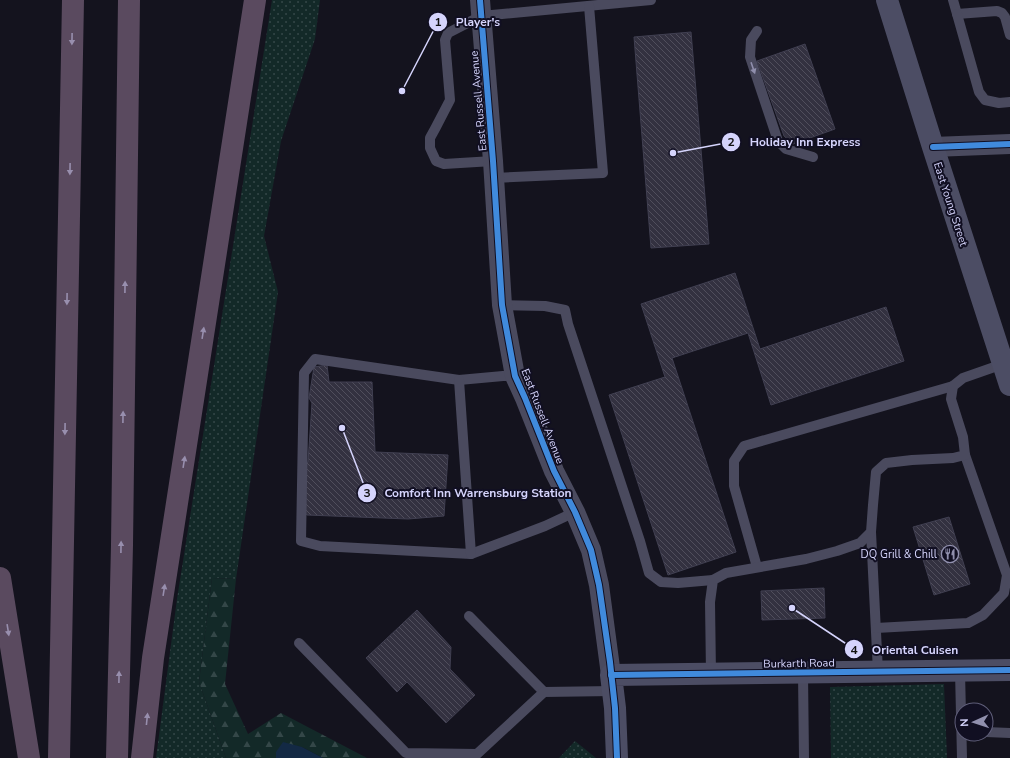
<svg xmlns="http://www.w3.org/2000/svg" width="1010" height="758" viewBox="0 0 1010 758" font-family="'Nunito Sans',sans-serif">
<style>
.grass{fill:url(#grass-dots)}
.forest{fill:url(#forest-firs)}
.water{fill:#132944}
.building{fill:url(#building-back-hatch);stroke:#403f51}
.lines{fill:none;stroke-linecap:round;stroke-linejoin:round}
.lane{stroke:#4a4a5e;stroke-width:10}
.street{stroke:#4a4a5e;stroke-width:20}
.secondary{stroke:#4c4d64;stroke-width:22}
.highway{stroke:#5a4a5f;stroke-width:22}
.cycleway-casing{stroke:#110f22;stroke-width:8}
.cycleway{stroke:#408adc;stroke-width:6}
.oneway{fill:#988fae}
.oneway2{fill:#908fad}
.labels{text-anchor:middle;stroke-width:4;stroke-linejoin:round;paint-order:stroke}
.street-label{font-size:11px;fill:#d5d4fc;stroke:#110f22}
.poi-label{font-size:11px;fill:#d5d4fc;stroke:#110f22;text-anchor:end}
.leader{fill:none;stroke:#d5d4fc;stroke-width:1.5}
.callout-dot{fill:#d5d4fc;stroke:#110f22;stroke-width:1.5}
.mark-label{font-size:12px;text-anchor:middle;font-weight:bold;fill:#111}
.callout-label{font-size:12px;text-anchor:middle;font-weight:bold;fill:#d5d4fc;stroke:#110f22;stroke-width:4;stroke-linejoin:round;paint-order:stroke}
</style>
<defs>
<pattern id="grass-dots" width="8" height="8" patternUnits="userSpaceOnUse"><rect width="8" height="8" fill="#132928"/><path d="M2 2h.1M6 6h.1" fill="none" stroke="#344748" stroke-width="1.8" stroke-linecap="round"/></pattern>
<pattern id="forest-firs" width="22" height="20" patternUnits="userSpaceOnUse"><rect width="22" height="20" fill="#132928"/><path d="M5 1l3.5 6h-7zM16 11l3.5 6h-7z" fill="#344748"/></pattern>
<pattern id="building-back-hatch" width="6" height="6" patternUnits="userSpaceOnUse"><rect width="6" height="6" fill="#333140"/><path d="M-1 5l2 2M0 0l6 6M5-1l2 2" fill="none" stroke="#504e5c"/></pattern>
</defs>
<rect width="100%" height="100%" fill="#14131e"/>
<g class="grass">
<polygon points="272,0 320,0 315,39 281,141 264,236 278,292 236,579 212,578 199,682 226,758 156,758 177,599"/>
<polygon points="944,684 947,758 831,758 830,687"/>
<polygon points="575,741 596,758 559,758"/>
</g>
<polygon class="forest" points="212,578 236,579 225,684 248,734 281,713 367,758 323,758 302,747 276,752 276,758 226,758 199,682"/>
<polygon class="water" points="283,742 302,747 323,758 276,758 276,752"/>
<g class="building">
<polygon points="691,32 709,244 651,248 634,37"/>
<polygon points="805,44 835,129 793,144 784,136 757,61"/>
<polygon points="735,273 760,349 886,307 904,361 771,405 748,333 672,358 736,552 668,575 609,395 665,377 641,304"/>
<polygon points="327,365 329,382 372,382 375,452 448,455 444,516 408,519 307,515 304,513 301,466 308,462 312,403 309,398 314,367"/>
<polygon points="949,517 970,584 934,595 913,527"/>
<polygon points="824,588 825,618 762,620 761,591"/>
<polygon points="417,610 451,647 450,669 475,695 446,723 407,682 397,692 366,658"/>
</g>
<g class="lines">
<g class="lane">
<polyline points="953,0 957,14 997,11 1002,13 1005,17 1010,35"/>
<polyline points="957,14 979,92 985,100 999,103 1010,102"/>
<polyline points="757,31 751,40 750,57 778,141 786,149 813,157"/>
<polyline points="493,161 444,164 436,161 430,148 430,138 436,127 450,100 445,40 448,33 481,16 651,0"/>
<polyline points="494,178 603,173 589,6"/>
<polyline points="502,305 545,306 565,310 568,324 640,541 649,573 661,582 678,583 713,580"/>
<polyline points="515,376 503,376 459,380 315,359 304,373 301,541 320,546 471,554 545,526 575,512"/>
<polyline points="459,380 471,554"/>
<polyline points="871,532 878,672"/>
<polyline points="757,567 734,486 734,461 744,446 953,386"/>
<polyline points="469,616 544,692"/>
<polyline points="876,628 968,623 983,615 1004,593 1007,575 965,455"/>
<polyline points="299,643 406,753 477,754 544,692 613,691"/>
<polyline points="960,671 962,758"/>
<polyline points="803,673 804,758"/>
<polyline points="711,674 710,602 713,580 726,573 806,559 837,551 860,543 871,532 873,505 876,472 886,463 912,460 953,458 965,455 963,437 951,399 953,386 963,378 1003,364"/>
<polyline points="986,732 1010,733"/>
</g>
<g class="street">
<polyline points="480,0 493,161 502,305 515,376 525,398 554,471 575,512 591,550 599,585 611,675"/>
<polyline points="933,147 1010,144"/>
</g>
<g class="secondary">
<polyline points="887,0 933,147 1010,385"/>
<polyline points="617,758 615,708 611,675 1010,670"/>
</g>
<g class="highway">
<polyline points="0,578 29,758"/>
<polyline points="59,758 73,0"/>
<polyline points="117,758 122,545 129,0"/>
<polyline points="142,758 153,658 255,0"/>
</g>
<defs>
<g id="cycleway">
<polyline points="480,0 493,161 502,305 515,376 525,398 554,471 575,512 591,550 599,585 610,662 615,708 617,758"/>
<polyline points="933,147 1010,144"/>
<polyline points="611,675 1010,670"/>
</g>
</defs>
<use href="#cycleway" class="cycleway-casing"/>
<use href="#cycleway" class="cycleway"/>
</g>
<defs><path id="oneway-solid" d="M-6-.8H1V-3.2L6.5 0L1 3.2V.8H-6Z"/></defs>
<g class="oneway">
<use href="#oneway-solid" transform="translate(72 39) rotate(91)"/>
<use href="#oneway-solid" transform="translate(70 169) rotate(91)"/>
<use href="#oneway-solid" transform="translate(125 287) rotate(-89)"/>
<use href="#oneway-solid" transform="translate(67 299) rotate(91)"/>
<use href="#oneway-solid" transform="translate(203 333) rotate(-81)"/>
<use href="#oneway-solid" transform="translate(123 417) rotate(-89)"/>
<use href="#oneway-solid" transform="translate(65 429) rotate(91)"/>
<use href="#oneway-solid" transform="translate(184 462) rotate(-81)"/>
<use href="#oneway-solid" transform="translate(121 547) rotate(-89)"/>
<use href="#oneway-solid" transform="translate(164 590) rotate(-81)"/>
<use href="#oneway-solid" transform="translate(8 630) rotate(81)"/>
<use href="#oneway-solid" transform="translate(119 677) rotate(-89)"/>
<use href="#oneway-solid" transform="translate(147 719) rotate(-84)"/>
</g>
<use class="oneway2" href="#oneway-solid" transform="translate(753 68) rotate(71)"/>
<defs>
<symbol id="restaurant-ring" viewBox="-11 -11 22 22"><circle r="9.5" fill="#110f22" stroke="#9190ae" stroke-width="1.5"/><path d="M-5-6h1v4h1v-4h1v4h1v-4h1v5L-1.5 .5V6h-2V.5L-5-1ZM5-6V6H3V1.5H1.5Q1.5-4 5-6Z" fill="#9190ae"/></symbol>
</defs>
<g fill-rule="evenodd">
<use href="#restaurant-ring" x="940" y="544" width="20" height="20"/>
</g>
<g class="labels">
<g class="street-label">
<text transform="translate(478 101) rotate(-95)" y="4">East Russell Avenue</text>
<text transform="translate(951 204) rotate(72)" y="4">East Young Street</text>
<text transform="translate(543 416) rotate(69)" y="4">East Russell Avenue</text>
<text transform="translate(799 663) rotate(-1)" y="4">Burkarth Road</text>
</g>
<g class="poi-label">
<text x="937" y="558">DQ Grill &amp; Chill</text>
</g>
</g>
<path class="leader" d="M402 91L438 22M673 153L731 142M342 428L367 493M792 608L854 649"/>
<g class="callout-dot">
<circle cx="402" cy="91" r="4"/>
<circle cx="673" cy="153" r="4"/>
<circle cx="342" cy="428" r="4"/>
<circle cx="792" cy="608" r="4"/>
<circle cx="438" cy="22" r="10"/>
<circle cx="731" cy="142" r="10"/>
<circle cx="367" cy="493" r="10"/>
<circle cx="854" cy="649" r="10"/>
</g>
<g class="mark-label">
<text x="438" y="26">1</text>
<text x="731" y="146">2</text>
<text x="367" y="497">3</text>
<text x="854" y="654">4</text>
</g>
<g class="callout-label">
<text x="478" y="26">Player's</text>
<text x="805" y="146">Holiday Inn Express</text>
<text x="478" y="497">Comfort Inn Warrensburg Station</text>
<text x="915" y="654">Oriental Cuisen</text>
</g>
<g transform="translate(974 722) rotate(267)"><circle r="19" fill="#110f22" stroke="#5f5e79"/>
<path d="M0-3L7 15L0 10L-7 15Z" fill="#9190ae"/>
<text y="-6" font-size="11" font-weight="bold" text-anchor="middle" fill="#d5d4fc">N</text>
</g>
</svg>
